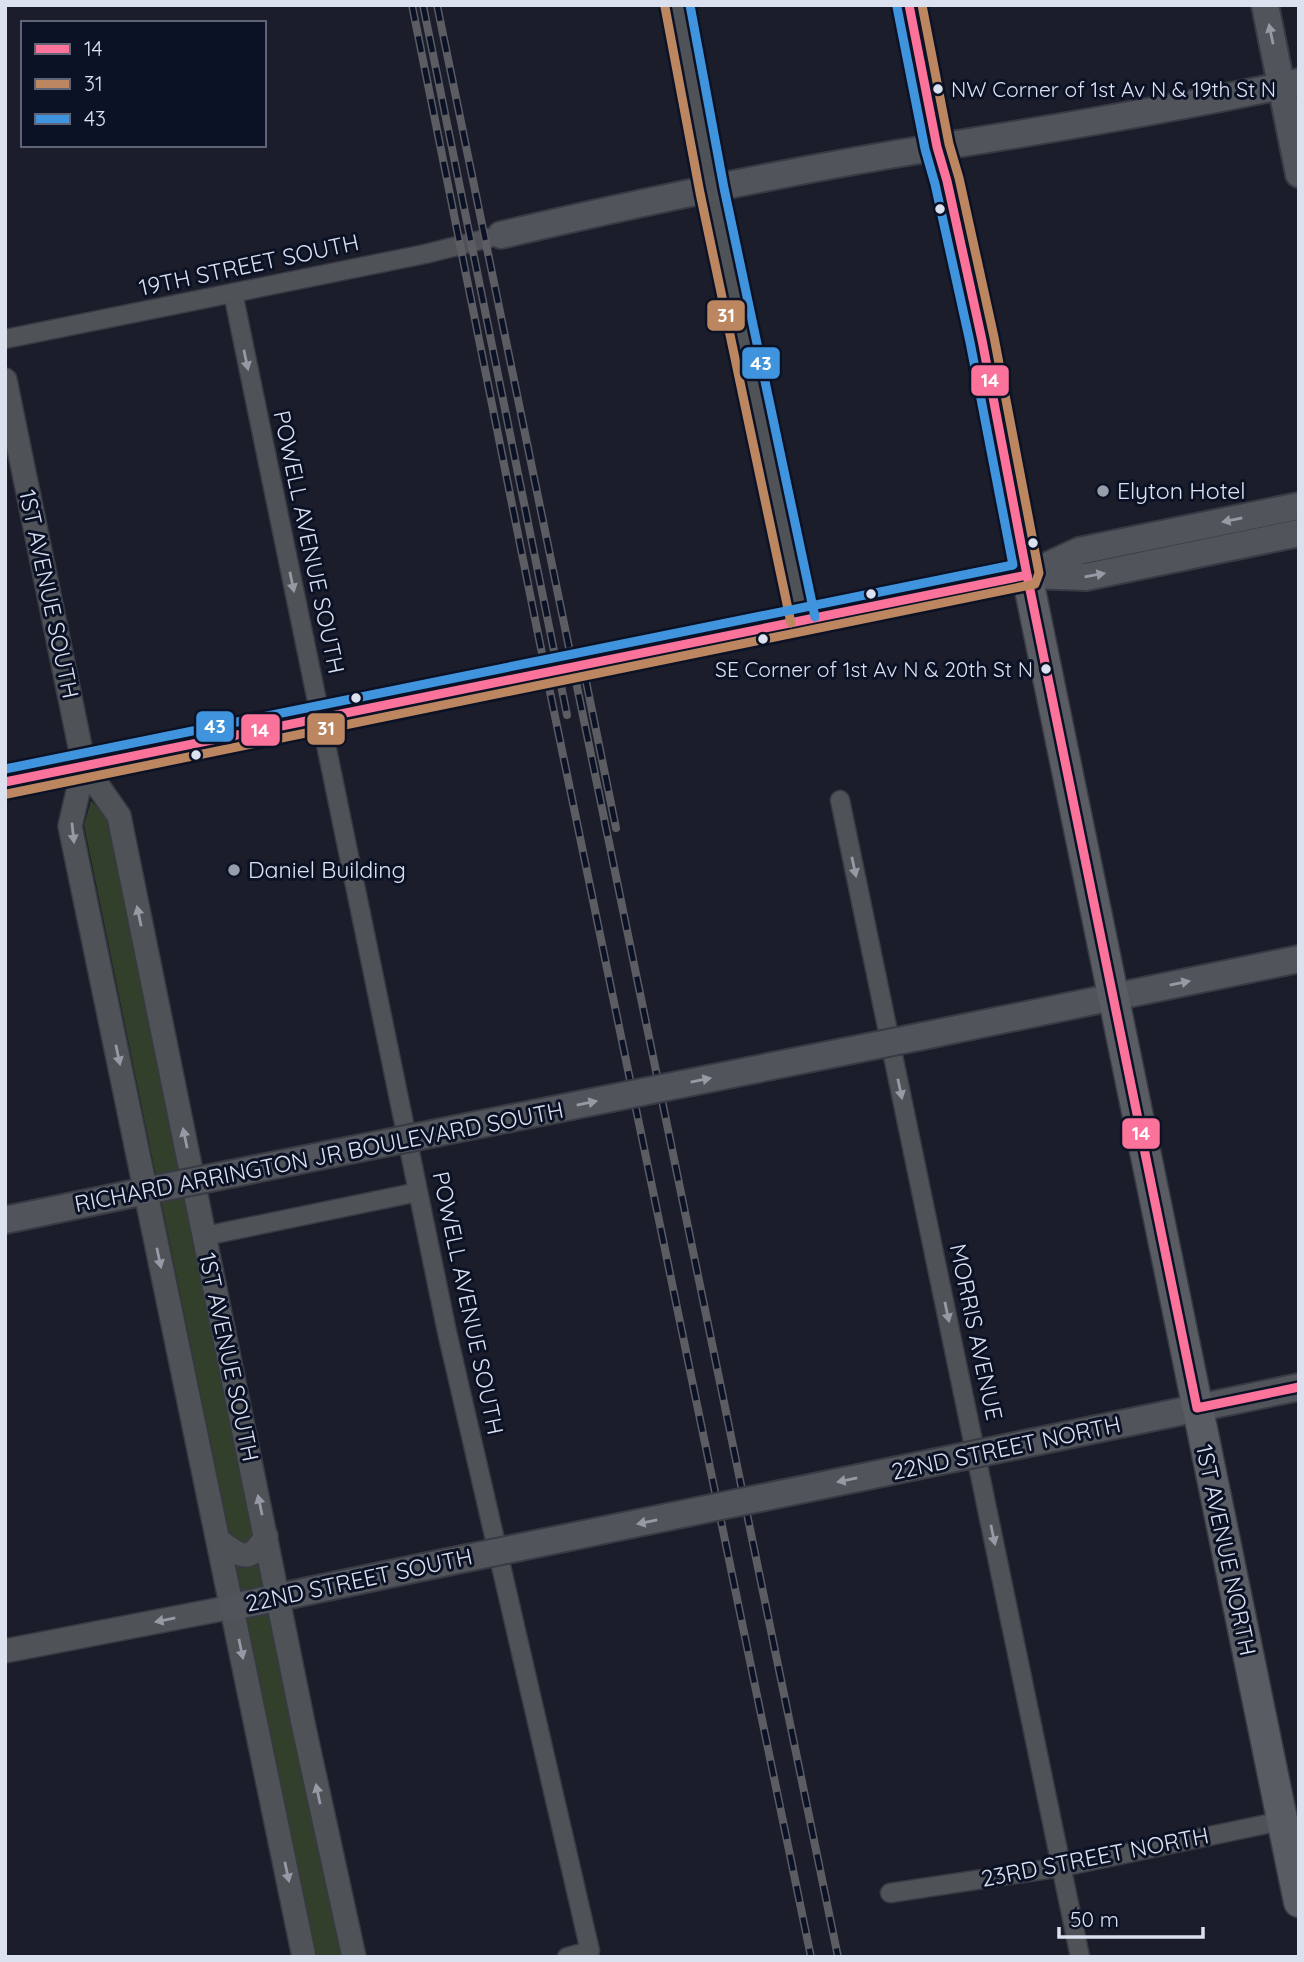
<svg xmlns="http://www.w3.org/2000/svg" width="1304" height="1962" viewBox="0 0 1304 1962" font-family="Quicksand,sans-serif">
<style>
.green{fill:#323f2b}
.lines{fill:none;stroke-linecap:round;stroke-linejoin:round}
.tertiary-tunnel{stroke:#383b48;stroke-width:23;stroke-dasharray:23 11;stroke-linecap:butt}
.secondary-tunnel{stroke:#383b48;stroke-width:26;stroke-dasharray:26 13;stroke-linecap:butt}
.minor-casing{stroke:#383a44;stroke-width:21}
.tertiary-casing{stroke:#383a44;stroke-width:26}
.secondary-casing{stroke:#383a44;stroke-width:30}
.primary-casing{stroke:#383a44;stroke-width:33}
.minor{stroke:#4f5257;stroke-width:18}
.tertiary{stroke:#4f5257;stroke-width:23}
.secondary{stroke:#51545a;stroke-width:26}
.primary{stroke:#595c62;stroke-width:30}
.rail-casing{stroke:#5b5d63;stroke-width:8}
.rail{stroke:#0c1226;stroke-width:5;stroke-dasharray:16;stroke-linecap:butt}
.secondary-bridge-casing{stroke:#383a44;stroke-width:30;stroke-linecap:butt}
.secondary-bridge{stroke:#51545a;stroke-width:26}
.bus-1-casing{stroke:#0c1226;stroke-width:14}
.bus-2-casing{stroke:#0c1226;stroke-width:14}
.bus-3-casing{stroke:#0c1226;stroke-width:14}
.bus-1{stroke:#fb739b;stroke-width:9}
.bus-2{stroke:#bb8660;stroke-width:9}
.bus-3{stroke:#4094de;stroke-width:9}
.oneway{fill:#969aa5}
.oneway2{fill:#969aa4}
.bus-dot{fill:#dce1f0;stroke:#0c1226;stroke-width:2.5}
.poi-dot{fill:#989dab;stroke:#0c1226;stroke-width:2.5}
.labels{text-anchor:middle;stroke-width:6;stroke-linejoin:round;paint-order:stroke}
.bus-label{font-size:21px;fill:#dce1f0;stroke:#0c1226;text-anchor:start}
.street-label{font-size:23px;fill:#dce1f0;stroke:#0c1226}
.poi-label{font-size:23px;fill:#dce1f0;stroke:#0c1226;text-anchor:start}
.line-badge{stroke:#0c1226;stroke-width:2.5}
.badge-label{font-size:19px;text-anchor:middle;font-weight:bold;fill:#fff}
</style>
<rect width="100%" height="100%" fill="#1b1e2a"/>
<polygon class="green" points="91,801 109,819 343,1957 316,1957 84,825"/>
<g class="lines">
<polyline class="tertiary-tunnel" points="518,677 543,672"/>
<polyline class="secondary-tunnel" points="543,672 667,647"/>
<defs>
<g id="minor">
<polyline points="677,5 712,190 803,620"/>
<polyline points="233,293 447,1332 590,1951 567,1957"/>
<polyline points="5,339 425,254 501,235"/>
<polyline points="840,800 1080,1957"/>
<polyline points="205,1236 418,1192"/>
<polyline points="890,1893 1062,1867 1281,1821"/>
</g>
<g id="tertiary">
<polyline points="5,380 84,766 119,816 304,1728 354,1957"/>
<polyline points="84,766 70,826 304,1957"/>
<path d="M219,1541C241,1557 250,1564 266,1536"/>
<polyline points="5,1651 232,1607"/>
</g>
<g id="secondary">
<polyline points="1265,5 1299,174"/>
<path d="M501,235C646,201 792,170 938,147C1059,128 1179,108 1299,82"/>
<polyline points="1032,575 1086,577 1299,533"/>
<polyline points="667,647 1027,575 1079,551 1299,506"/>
<polyline points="5,782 518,677"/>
<polyline points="923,1036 1299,959"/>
<polyline points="5,1220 160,1188"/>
<polyline points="1034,1442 1299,1387"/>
<polyline points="232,1607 423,1567"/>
</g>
<polyline id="primary" points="909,5 937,147 947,181 982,340 1027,575 1299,1902"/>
</defs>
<use href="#minor" class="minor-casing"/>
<use href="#tertiary" class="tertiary-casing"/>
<use href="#secondary" class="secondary-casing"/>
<use href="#primary" class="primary-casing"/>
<use href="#minor" class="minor"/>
<use href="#tertiary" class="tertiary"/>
<use href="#secondary" class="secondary"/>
<use href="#primary" class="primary"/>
<defs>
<g id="rail">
<polyline points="412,5 537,629 811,1957"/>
<polyline points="423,5 567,715"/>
<polyline points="437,5 838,1957"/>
<polyline points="586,681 616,828"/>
</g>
</defs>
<use href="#rail" class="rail-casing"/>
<use href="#rail" class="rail"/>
<defs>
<g id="secondary-bridge">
<polyline points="160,1188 923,1036"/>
<polyline points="423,1567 1034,1442"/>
</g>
</defs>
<use href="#secondary-bridge" class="secondary-bridge-casing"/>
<use href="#secondary-bridge" class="secondary-bridge"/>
<defs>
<g id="bus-1">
<polyline points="909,5 937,147 947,181 982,340 1027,575 1197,1408 1299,1387"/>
<polyline points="5,782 1027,575"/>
</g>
<g id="bus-2">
<polyline points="665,7 700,193 791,623"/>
<polyline points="7,794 1035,584 1039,573 994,337 959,178 949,144 922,5"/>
</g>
<g id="bus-3">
<polyline points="690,5 724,188 815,617"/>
<polyline points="5,769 1013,565 970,342 935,184 925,149 897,7"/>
</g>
</defs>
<use href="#bus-1" class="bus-1-casing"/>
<use href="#bus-2" class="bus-2-casing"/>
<use href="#bus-3" class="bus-3-casing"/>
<use href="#bus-1" class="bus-1"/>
<use href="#bus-2" class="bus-2"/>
<use href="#bus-3" class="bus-3"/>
</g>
<defs><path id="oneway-solid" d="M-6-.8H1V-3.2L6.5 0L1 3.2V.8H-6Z" transform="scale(1.75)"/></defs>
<g class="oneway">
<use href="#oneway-solid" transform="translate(1271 34) rotate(-102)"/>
<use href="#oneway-solid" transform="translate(1232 520) rotate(168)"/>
<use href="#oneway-solid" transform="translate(1095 575) rotate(-10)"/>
<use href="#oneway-solid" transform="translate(1180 983) rotate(-12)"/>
<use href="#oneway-solid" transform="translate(701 1080) rotate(-11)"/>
<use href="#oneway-solid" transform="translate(587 1103) rotate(-11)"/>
<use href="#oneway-solid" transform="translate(847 1480) rotate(168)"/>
<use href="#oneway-solid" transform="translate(647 1522) rotate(169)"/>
</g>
<g class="oneway2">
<use href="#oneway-solid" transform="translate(246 360) rotate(78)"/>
<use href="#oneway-solid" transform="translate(292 582) rotate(78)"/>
<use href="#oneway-solid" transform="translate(73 833) rotate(84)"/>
<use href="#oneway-solid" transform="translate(854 867) rotate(78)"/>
<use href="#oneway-solid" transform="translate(139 916) rotate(-102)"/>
<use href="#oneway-solid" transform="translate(118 1055) rotate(78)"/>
<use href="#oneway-solid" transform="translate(900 1089) rotate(78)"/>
<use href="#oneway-solid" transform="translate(185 1138) rotate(-102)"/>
<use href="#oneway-solid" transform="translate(159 1258) rotate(78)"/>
<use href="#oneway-solid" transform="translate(947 1312) rotate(78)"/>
<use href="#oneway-solid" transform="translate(260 1505) rotate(-102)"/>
<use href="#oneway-solid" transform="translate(993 1535) rotate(78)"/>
<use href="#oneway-solid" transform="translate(165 1620) rotate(169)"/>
<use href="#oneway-solid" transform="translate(241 1649) rotate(78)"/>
<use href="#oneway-solid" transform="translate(318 1794) rotate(-102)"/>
<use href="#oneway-solid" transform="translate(287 1872) rotate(78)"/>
</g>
<g class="bus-dot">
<circle cx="938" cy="89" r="6"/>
<circle cx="940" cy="209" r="6"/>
<circle cx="1033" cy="543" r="6"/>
<circle cx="871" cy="594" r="6"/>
<circle cx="763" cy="639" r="6"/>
<circle cx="1046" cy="669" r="6"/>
<circle cx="356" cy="698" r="6"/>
<circle cx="196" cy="755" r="6"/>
</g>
<g class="poi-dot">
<circle cx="1103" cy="491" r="7"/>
<circle cx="234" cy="870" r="7"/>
</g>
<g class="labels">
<g class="bus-label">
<text x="951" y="97">NW Corner of 1st Av N &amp; 19th St N</text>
<text x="1033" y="677" text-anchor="end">SE Corner of 1st Av N &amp; 20th St N</text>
</g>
<g class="street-label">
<text transform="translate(249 265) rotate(-12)" y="8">19TH STREET SOUTH</text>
<text transform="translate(309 542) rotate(78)" y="8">POWELL AVENUE SOUTH</text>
<text transform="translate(49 594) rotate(78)" y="8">1ST AVENUE SOUTH</text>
<text transform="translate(319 1157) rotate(-11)" y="8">RICHARD ARRINGTON JR BOULEVARD SOUTH</text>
<text transform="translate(468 1303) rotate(78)" y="8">POWELL AVENUE SOUTH</text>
<text transform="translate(976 1332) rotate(78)" y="8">MORRIS AVENUE</text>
<text transform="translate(229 1357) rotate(78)" y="8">1ST AVENUE SOUTH</text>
<text transform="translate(1006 1448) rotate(-12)" y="8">22ND STREET NORTH</text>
<text transform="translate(1226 1550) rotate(78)" y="8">1ST AVENUE NORTH</text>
<text transform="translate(359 1580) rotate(-12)" y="8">22ND STREET SOUTH</text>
<text transform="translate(1095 1857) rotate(-11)" y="8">23RD STREET NORTH</text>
</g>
<g class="poi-label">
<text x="1117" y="499">Elyton Hotel</text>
<text x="248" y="878">Daniel Building</text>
</g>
</g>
<g class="line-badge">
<rect x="706" y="299" width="40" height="33" rx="7" fill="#bb8660"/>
<rect x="741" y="346" width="40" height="34" rx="7" fill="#4094de"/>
<rect x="970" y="364" width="40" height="33" rx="7" fill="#fb739b"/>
<rect x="195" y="710" width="40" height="33" rx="7" fill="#4094de"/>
<rect x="306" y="712" width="40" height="34" rx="7" fill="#bb8660"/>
<rect x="240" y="713" width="41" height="34" rx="7" fill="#fb739b"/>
<rect x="1121" y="1117" width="40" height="33" rx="7" fill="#fb739b"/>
</g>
<g class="badge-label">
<text x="726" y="322">31</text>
<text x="761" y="370">43</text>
<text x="990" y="387">14</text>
<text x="215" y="733">43</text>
<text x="326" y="735">31</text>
<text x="260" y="737">14</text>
<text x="1141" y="1140">14</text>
</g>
<rect width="1304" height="1962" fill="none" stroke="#dce1f0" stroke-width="14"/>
<rect x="21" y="21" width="245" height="126" fill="#0c1226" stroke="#5f6577" stroke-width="2"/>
<rect x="35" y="44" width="35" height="10" fill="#fb739b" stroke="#5f6577" stroke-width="2"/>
<text x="84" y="56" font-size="21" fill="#dce1f0">14</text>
<rect x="35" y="79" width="35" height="10" fill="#bb8660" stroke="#5f6577" stroke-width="2"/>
<text x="84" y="91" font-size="21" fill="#dce1f0">31</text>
<rect x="35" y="114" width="35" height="10" fill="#4094de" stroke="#5f6577" stroke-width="2"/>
<text x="84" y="126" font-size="21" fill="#dce1f0">43</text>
<path d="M1059 1927v10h144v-10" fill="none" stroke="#dce1f0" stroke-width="3.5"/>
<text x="1070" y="1927" font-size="21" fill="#dce1f0" stroke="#0c1226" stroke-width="5" paint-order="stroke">50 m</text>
</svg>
